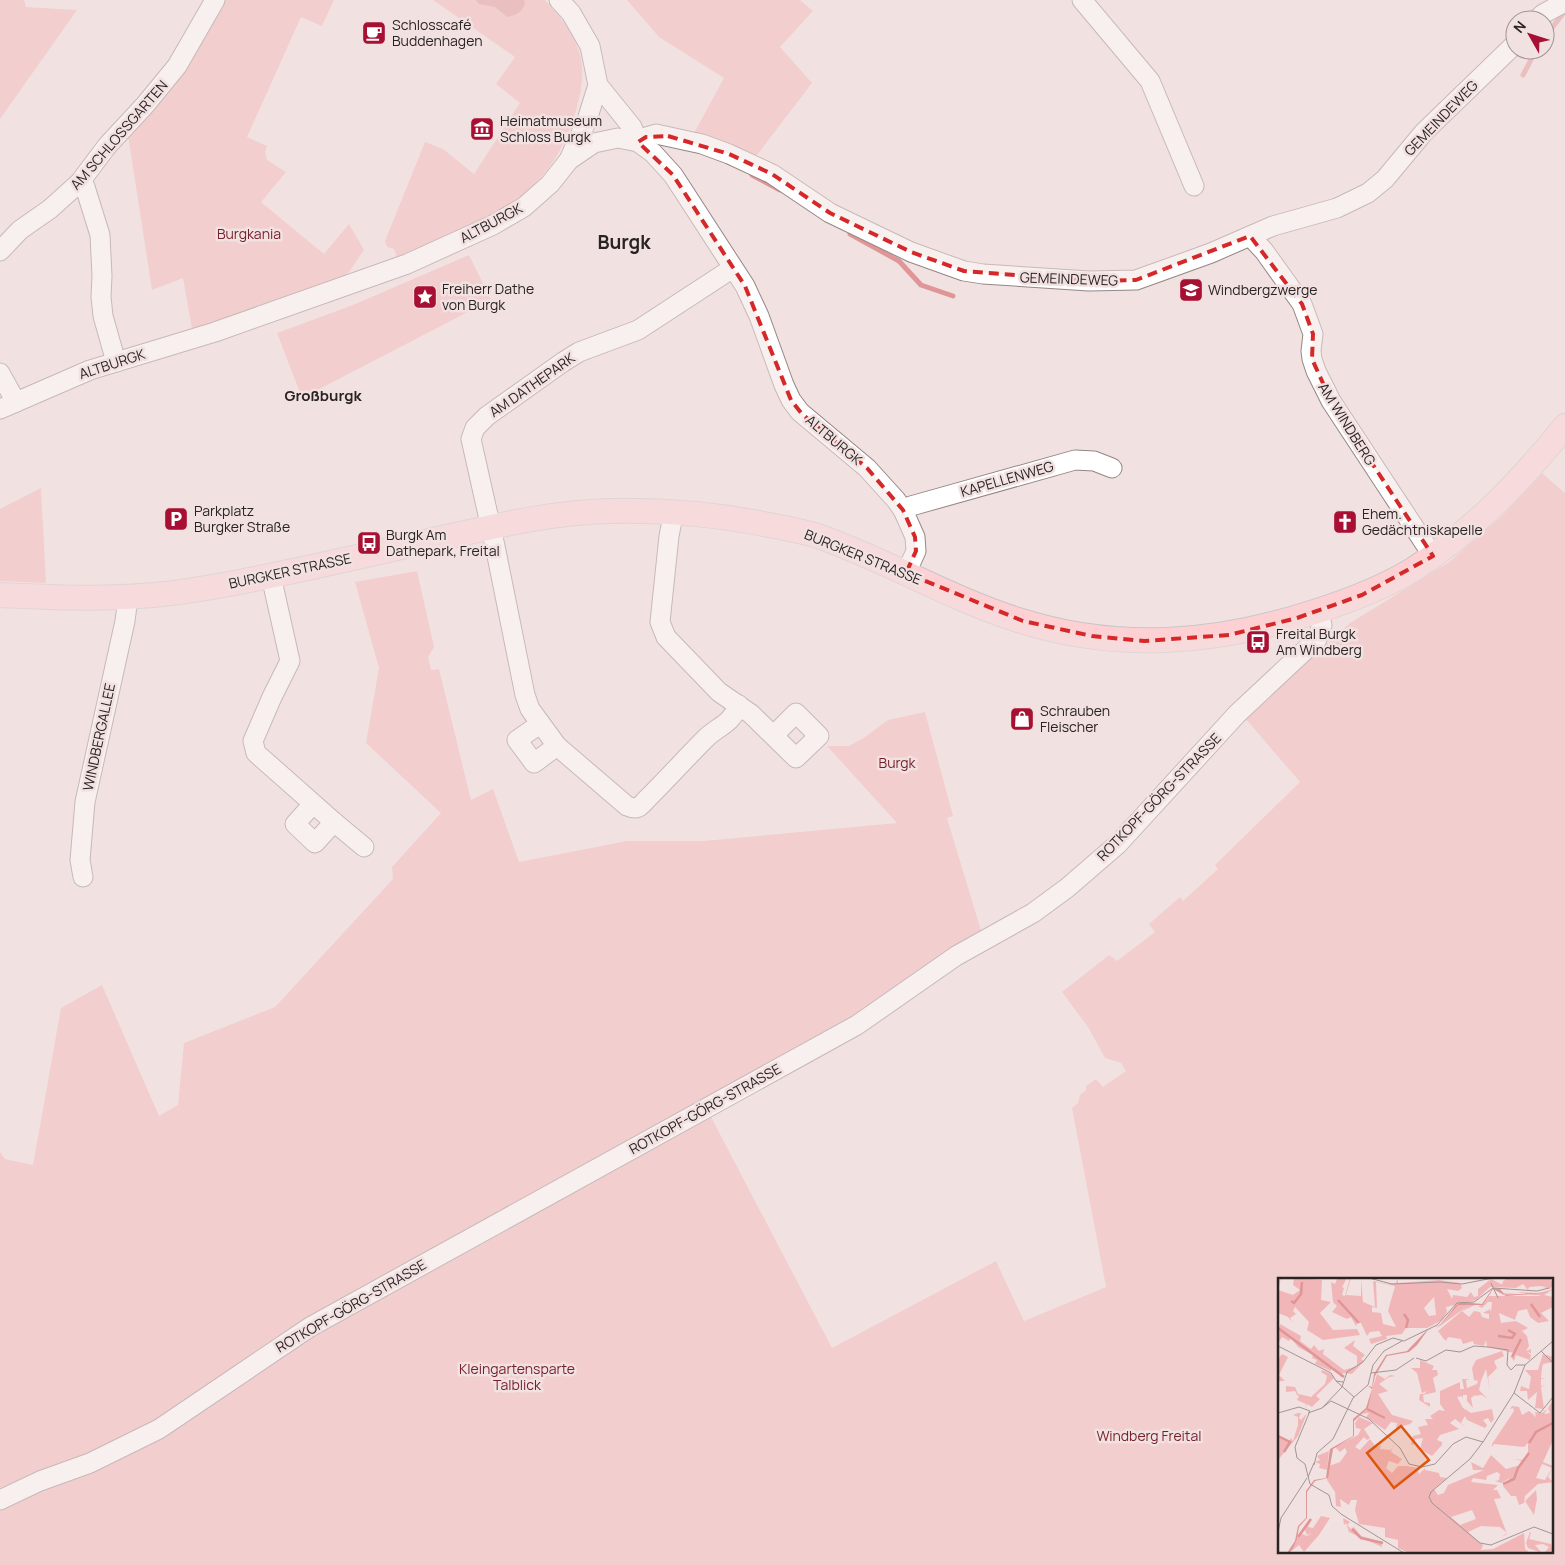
<svg xmlns="http://www.w3.org/2000/svg" width="1565" height="1565" viewBox="0 0 1565 1565" font-family="Manrope,sans-serif">
<style>
.green{fill:#f1b7b8;fill-rule:evenodd}
.water{fill:#e09597}
.lines{fill:none;stroke-linecap:round;stroke-linejoin:round}
.stream{stroke:#e09597;stroke-width:5}
.minor-casing{stroke:#958686;stroke-width:21}
.major-casing{stroke:#c8c6c6;stroke-width:26}
.minor{stroke:#fff;stroke-width:19}
.major{stroke:#fdd1d3;stroke-width:24}
.marked{fill:none;stroke:#d62828;stroke-width:4;stroke-dasharray:10 6;stroke-linejoin:round}
.labels{text-anchor:middle;stroke-width:5;stroke-linejoin:round;paint-order:stroke}
.poi-label{font-size:14px;fill:#2a2324;stroke:#f2e1e1;text-anchor:start}
.street-label{font-size:14px;fill:#2a2324;stroke:#f2e1e1}
.park-label{font-size:14px;fill:#771f2b;stroke:#f2e1e1}
.neighbourhood-label{font-size:15px;font-weight:bold;fill:#2a2324;stroke:#f2e1e1}
.district-label{font-size:19px;font-weight:bold;fill:#2a2324;stroke:#f2e1e1}
.inset-river{fill:none;stroke:#e09597;stroke-width:2.5}
.inset-road{fill:none;stroke:#a29595;stroke-width:1}
.view{fill:#de560d;fill-opacity:0.15;stroke:#de560d;stroke-width:2.5}
.inset-edge{fill:none;stroke:#2a2324;stroke-width:2.5}
</style>
<rect width="100%" height="100%" fill="#f2e1e1"/>
<g class="green">
<polygon points="0,0 24,0 26,7 77,10 0,119"/>
<polygon points="220,0 334,0 322,26 301,17 247,137 267,146 265,152 267,160 286,172 261,202 324,254 349,224 364,250 349,272 343,277 192,329 183,278 152,290 127,129"/>
<path d="M433,0H545C559,15 572,31 579,51C589,79 574,124 560,150C551,168 534,186 518,199C482,225 438,239 397,257L394,249L387,247L385,241L425,142L443,149L474,174L520,103L496,84L515,57Z"/>
<polygon points="627,0 800,0 813,11 780,47 812,83 754,159 693,135 724,78 659,37"/>
<polygon points="469,255 491,300 302,398 277,333 353,305"/>
<path d="M1542,473L1565,493V1565H0V1152L5,1159L33,1165L61,1008L102,985L159,1116L178,1105L184,1043L275,1007L393,879L392,867L441,813L366,743L379,668L355,582L417,571L434,647L428,657L431,670L439,669L471,800L493,789L519,862L627,841H704L897,823L827,746H849L865,737L888,720L925,712L953,816L947,818L986,947L954,967L955,969L950,970L925,989L839,1047L711,1117L832,1348L996,1261L1024,1321L1106,1287L1072,1108L1078,1103L1080,1095L1086,1090V1086L1096,1079L1103,1087L1126,1071L1121,1063L1105,1058L1088,1027L1062,992L1109,955L1117,961L1155,932L1149,924L1180,897L1183,901L1218,869L1215,865L1300,782L1244,717L1296,668L1313,656L1350,623L1449,562L1504,514ZM1279,1279H1551V1551H1279Z"/>
<polygon points="41,488 46,583 0,581 0,509"/>
</g>
<path class="water" d="M476,0H524L525,4C521,13 516,15 507,17L495,7L479,4Z"/>
<g class="lines">
<g class="stream">
<polyline points="1545,37 1565,11"/>
<polyline points="1523,75 1536,50"/>
<polyline points="752,175 780,190"/>
<polyline points="850,234 899,261 921,285 953,296"/>
</g>
<defs>
<g id="minor">
<polyline points="559,0 571,13 590,46 598,85 632,127 638,142 646,137 656,134 702,144 729,154 772,174 830,213 911,252 964,271 983,274 1089,281 1136,280 1211,253 1273,226 1337,208 1368,193 1385,179 1424,132 1515,44"/>
<polyline points="1082,0 1150,81 1194,186"/>
<polyline points="1537,20 1543,14 1565,2"/>
<polyline points="569,160 587,120 598,85"/>
<polyline points="80,182 85,187 100,235 102,276 101,297 103,316 116,362"/>
<polyline points="1250,236 1264,251 1302,304 1313,334 1311,351 1312,359 1316,371 1331,401 1433,556"/>
<polyline points="0,251 20,230 50,209 80,182 107,146 145,105 177,66 215,0"/>
<path d="M733,268L638,330L579,352L563,362L487,416L475,428L471,439L495,546L525,695L530,709L557,746L627,806C639,811 640,806 648,798C668,778 686,758 706,738C720,725 730,725 739,705"/>
<polyline points="0,373 16,402"/>
<polyline points="0,409 90,370 215,332 407,264 493,225 524,207 550,184 569,160 594,143 618,138 638,142 653,153 673,175 688,198 745,286 759,316 784,385 791,400 800,412 867,468 896,500 903,510 915,537 916,551 906,573"/>
<polyline points="903,510 911,506 1075,460 1094,461 1112,468"/>
<polyline points="674,511 669,536 660,622 666,637 719,692 751,714 796,758 819,736 796,713 774,735"/>
<polyline points="271,576 290,661 272,697 253,741 256,753 334,822 315,843 295,824 313,804"/>
<polyline points="540,724 517,740 534,763 557,746"/>
<polyline points="334,822 364,847"/>
<polyline points="83,877 80,860 85,802 125,621 128,598"/>
<polyline points="0,1500 40,1481 90,1463 159,1429 310,1327 857,1025 956,956 1033,913 1067,888 1118,844 1237,714 1317,639 1322,625 1318,611"/>
</g>
<path id="major" d="M0,595C69,598 132,601 200,589C280,576 359,556 438,539C495,526 552,512 611,511C666,510 715,514 769,525C785,528 802,531 818,536C886,560 949,598 1018,620C1118,652 1216,644 1314,612C1349,601 1383,588 1414,569C1474,530 1521,481 1565,426"/>
</defs>
<use href="#minor" class="minor-casing"/>
<use href="#major" class="major-casing"/>
<use href="#minor" class="minor"/>
<use href="#major" class="major"/>
</g>
<path d="M0 0H1565V1565H0ZM668,136L729,154L772,174L830,213L911,252L964,271L1089,281L1136,280L1250,236L1302,304L1313,334L1312,359L1331,401L1433,556L1362,595L1297,618L1229,635L1144,641L1092,636L1023,621L906,573L916,551L915,537L903,510L867,468L802,414L791,400L745,286L673,175L638,142L646,137Z" fill="#f2e1e1" fill-opacity=".55" fill-rule="evenodd"/>
<path class="marked" d="M668,136L729,154L772,174L830,213L911,252L964,271L1089,281L1136,280L1250,236L1302,304L1313,334L1312,359L1331,401L1433,556L1362,595L1297,618L1229,635L1144,641L1092,636L1023,621L906,573L916,551L915,537L903,510L867,468L802,414L791,400L745,286L673,175L638,142L646,137Z"/>
<defs>
<symbol id="cafe-square" viewBox="-11 -11 22 22"><rect x="-9" y="-9" width="18" height="18" rx="4" fill="#a70f33" stroke="#f2e1e1"/><path d="M-5.5-4.5H6V0H3Q3 3.5 0 3.5H-2.5Q-5.5 3.5-5.5 0ZM3-3.2v2h1.7v-2ZM-6 4.5H4V6H-6Z" fill="#fff"/></symbol>
<symbol id="museum-square" viewBox="-11 -11 22 22"><rect x="-9" y="-9" width="18" height="18" rx="4" fill="#a70f33" stroke="#f2e1e1"/><path d="M0-6L6-3V-2H-6V-3ZM-5-1h2V3h-2ZM-1-1h2V3h-2ZM3-1h2V3H3ZM-6 4H6V6H-6Z" fill="#fff"/></symbol>
<symbol id="school-square" viewBox="-11 -11 22 22"><rect x="-9" y="-9" width="18" height="18" rx="4" fill="#a70f33" stroke="#f2e1e1"/><path d="M0-5L7-2L0 1L-7-2ZM-4 1L0 2.5L4 1V4Q0 6-4 4Z" fill="#fff"/></symbol>
<symbol id="sight-square" viewBox="-11 -11 22 22"><rect x="-9" y="-9" width="18" height="18" rx="4" fill="#a70f33" stroke="#f2e1e1"/><path d="M0-6L1.8-2.2L6-1.7L2.9 1.2L3.7 5.4L0 3.3L-3.7 5.4L-2.9 1.2L-6-1.7L-1.8-2.2Z" fill="#fff"/></symbol>
<symbol id="parking-square" viewBox="-11 -11 22 22"><rect x="-9" y="-9" width="18" height="18" rx="4" fill="#a70f33" stroke="#f2e1e1"/><path d="M-3.5-5.5H1a3.5 3.5 0 0 1 0 7H-1V5.5H-3.5ZM-1-3.4V-.6H.8a1.4 1.4 0 0 0 0-2.8Z" fill="#fff"/></symbol>
<symbol id="church-square" viewBox="-11 -11 22 22"><rect x="-9" y="-9" width="18" height="18" rx="4" fill="#a70f33" stroke="#f2e1e1"/><path d="M-1.2-6h2.4v3.5h3.3v2.4h-3.3V6h-2.4V-.1h-3.3v-2.4h3.3Z" fill="#fff"/></symbol>
<symbol id="bus-square" viewBox="-11 -11 22 22"><rect x="-9" y="-9" width="18" height="18" rx="4" fill="#a70f33" stroke="#f2e1e1"/><path d="M-5-6H5V4H4V6H2V4H-2V6H-4V4H-5ZM-3.5-4V0h7V-4ZM-3.5 1.2v1.5H-2V1.2ZM2 1.2v1.5H3.5V1.2Z" fill="#fff"/></symbol>
<symbol id="shop-square" viewBox="-11 -11 22 22"><rect x="-9" y="-9" width="18" height="18" rx="4" fill="#a70f33" stroke="#f2e1e1"/><path d="M-5-2.5h2.3a2.7 3.5 0 0 1 5.4 0H5L5.5 6h-11ZM-1.5-2.5h3a1.5 2.3 0 0 0-3 0Z" fill="#fff"/></symbol>
</defs>
<g fill-rule="evenodd">
<use href="#cafe-square" x="360" y="19" width="28" height="28"/>
<use href="#museum-square" x="468" y="115" width="28" height="28"/>
<use href="#school-square" x="1177" y="276" width="28" height="28"/>
<use href="#sight-square" x="411" y="283" width="28" height="28"/>
<use href="#parking-square" x="162" y="505" width="28" height="28"/>
<use href="#church-square" x="1331" y="508" width="28" height="28"/>
<use href="#bus-square" x="355" y="529" width="28" height="28"/>
<use href="#bus-square" x="1244" y="628" width="28" height="28"/>
<use href="#shop-square" x="1008" y="705" width="28" height="28"/>
</g>
<g class="labels">
<g class="poi-label">
<text x="392" y="30">Schlosscafé<tspan x="392" dy="16">Buddenhagen</tspan></text>
<text x="500" y="126">Heimatmuseum<tspan x="500" dy="16">Schloss Burgk</tspan></text>
<text x="442" y="294">Freiherr Dathe<tspan x="442" dy="16">von Burgk</tspan></text>
<text x="1208" y="295">Windbergzwerge</text>
<text x="194" y="516">Parkplatz<tspan x="194" dy="16">Burgker Straße</tspan></text>
<text x="1362" y="519">Ehem.<tspan x="1362" dy="16">Gedächtniskapelle</tspan></text>
<text x="386" y="540">Burgk Am<tspan x="386" dy="16">Dathepark, Freital</tspan></text>
<text x="1276" y="639">Freital Burgk<tspan x="1276" dy="16">Am Windberg</tspan></text>
<text x="1040" y="716">Schrauben<tspan x="1040" dy="16">Fleischer</tspan></text>
</g>
<g class="street-label">
<text transform="translate(1441 118) rotate(-46)" y="5">GEMEINDEWEG</text>
<text transform="translate(119 135) rotate(-49)" y="5">AM SCHLOSSGARTEN</text>
<text transform="translate(491 223) rotate(-28)" y="5">ALTBURGK</text>
<text transform="translate(1069 279) rotate(2)" y="5">GEMEINDEWEG</text>
<text transform="translate(112 364) rotate(-18)" y="5">ALTBURGK</text>
<text transform="translate(532 385) rotate(-35)" y="5">AM DATHEPARK</text>
<text transform="translate(1347 424) rotate(58)" y="5">AM WINDBERG</text>
<text transform="translate(834 440) rotate(40)" y="5">ALTBURGK</text>
<text transform="translate(1007 479) rotate(-16)" y="5">KAPELLENWEG</text>
<text transform="translate(863 557) rotate(22)" y="5">BURGKER STRASSE</text>
<text transform="translate(290 571) rotate(-12)" y="5">BURGKER STRASSE</text>
<text transform="translate(99 737) rotate(-78)" y="5">WINDBERGALLEE</text>
<text transform="translate(1159 797) rotate(-46)" y="5">ROTKOPF-GÖRG-STRASSE</text>
<text transform="translate(705 1109) rotate(-29)" y="5">ROTKOPF-GÖRG-STRASSE</text>
<text transform="translate(351 1306) rotate(-30)" y="5">ROTKOPF-GÖRG-STRASSE</text>
</g>
<g class="park-label">
<text x="249" y="239">Burgkania</text>
<text x="897" y="768">Burgk</text>
<text x="517" y="1374">Kleingartensparte<tspan x="517" dy="16">Talblick</tspan></text>
<text x="1149" y="1441">Windberg Freital</text>
</g>
<g class="neighbourhood-label">
<text x="323" y="401">Großburgk</text>
</g>
<g class="district-label">
<text x="624" y="249">Burgk</text>
</g>
</g>
<g transform="translate(1278 1278)">
<rect width="275" height="275" fill="#f2e1e1"/>
<path d="M3,0L0,12L15,17L22,12L15,7L16,0L44,2L43,22L53,24L42,35L55,52L79,51L82,57L45,62L29,52L31,44L17,29L15,33L18,36L12,40L15,45L10,39L0,35V4ZM69,0L64,9L66,10L64,17L67,18L72,0H73L68,17L83,18V0L85,24L97,29L95,3L111,6L118,5L120,0V5L161,2L182,5L184,10L180,13L169,11L174,21L175,17L189,19L193,14L196,19L200,18V11L213,1L225,7H229H224L225,3L230,0H272L275,7L272,11L263,8L251,9L250,12L245,6L238,10L212,9L198,22L168,29L169,34L164,42L149,50H128L124,56L108,58L109,61L93,66L91,61L104,58L101,53L92,54L89,58L83,45L80,44L78,48L73,39L69,41L54,34L59,28L55,24L53,4L57,6L59,1ZM98,4L117,8L110,33L118,49L105,46L103,35L94,34V29L99,30ZM156,19L158,37L151,38L146,30ZM275,11L266,17L275,19V29L263,35L271,43L260,45L252,39L249,31L240,33L237,42L221,35L223,45L238,43L250,50L244,53L249,58L251,68L248,73L253,71V75L249,74L253,77L252,82L238,77L236,83L233,79L236,75L209,69L208,62L206,68L196,66L195,63L185,66L183,61L170,59L168,63L165,60L160,53L191,27L158,51L179,27H197L184,33L191,39L196,33L202,34L204,39L211,41V36L205,35L212,31L213,34L214,24H210L204,30L200,28L206,26L211,18H260L263,17H227L225,15L257,17L243,15L240,14L261,15ZM2,46L23,58L22,63L33,71L36,67L41,73L46,71L45,76L66,92L79,88V78L66,70L77,62L75,68L87,77L83,81L86,83L74,96L65,95L63,99L54,88L53,93L37,86L39,82L34,80L35,77L20,69L13,60L11,63L4,59L0,65ZM266,72L265,76L275,79V84L265,86L264,90L263,100L268,101H263V108L268,107L263,109L266,131L257,130L259,114L250,122L249,113H242L243,108L251,111L253,99L247,92H260ZM224,73L226,78L216,83L219,90L210,99L212,113L208,91L203,103L201,112L210,121L204,117L193,118H196L193,120L195,130L189,123V117H185V121L184,118L179,119L185,130L193,135L214,131L216,141L213,145L210,140L205,142L209,147L207,150L189,142L187,138L183,145L190,151L177,141L172,145L181,151L162,157L159,162L164,164V167L154,178L142,171L145,160L137,161V166L133,167L135,158L143,156L140,149L150,147L147,141H155L152,138L161,132L167,133L162,126V113L182,104V111H186L184,101H192L188,102L189,110L199,106L200,103L196,102L194,90L198,82ZM4,76L10,79L1,97L7,103H0V81ZM142,82L156,88L154,92H159L160,97L155,100L158,114L145,117L146,124L152,125V129L141,122L142,116H146L149,113L144,115L139,95L133,90H142ZM44,92L53,96L56,100L38,118L42,121L34,129L29,126L27,131L28,126L19,122L21,118L19,117L17,113L8,114V108L17,109L20,116L34,119V126V118L47,106L49,98L43,94ZM99,96L107,101L112,97L118,98L111,99L101,106L110,113L100,116L114,137L135,143L132,146L118,150L119,145L113,144L107,152L88,139L91,135L82,136L88,132ZM275,122V162L265,184L275,188L270,199L275,204L260,206L247,218L246,225L241,227L238,218H233L225,208L232,200L223,205L217,203L221,202L222,196L219,194L209,198L208,202L195,200L193,204L220,207L215,212H219L223,220L216,221L229,256L223,259L224,262L223,259L229,255L222,249L203,248L190,254L205,267L203,272L215,271L246,255L247,271L252,275H131L120,270V262L107,259V250L81,246L77,232L79,222H73L71,227L62,221L63,229L58,228L57,214L49,202L51,188L62,184L69,174L67,170L62,174L57,169L80,157L83,151L78,150L77,145L81,139L95,145L86,151L92,160L89,162L86,159L77,169L82,172L92,161L98,169L103,167L102,171L113,172L116,166L113,174L124,181L120,186L111,183L108,190L114,195L120,188H129L140,190L141,196L147,190V192L161,195L162,199L169,200L156,211L160,217L166,215L170,207L206,192H195L193,184L205,190L213,177L228,191L242,187L244,183L235,181L244,182L250,177V165L246,169L216,166L214,169V166L236,133L235,130L232,131L234,128L241,129L244,137L251,133L258,139L257,134L264,135L269,131L266,136L272,135L270,130ZM264,186L274,190L267,202L258,200ZM194,232L198,241L182,247L173,239ZM20,135H23L21,140L23,142L29,135L20,158L0,182V159L11,163L13,160L15,163L20,147V139L15,137ZM51,173L49,192L41,190L42,186L37,184L42,182L39,178ZM258,212L259,221L256,237L247,223ZM43,238L52,240L41,257L26,274L21,267L11,275L22,255L29,258L34,255L29,257L27,252L23,255L33,243L30,249L35,250ZM65,240L72,244L69,247L73,251L76,249L83,258L104,264V269L71,254L68,245L66,247ZM252,254L253,255L251,261L273,266L275,275H266L271,269L265,266L257,267L264,275L250,270L248,265Z" fill="#f1b7b8" fill-rule="evenodd"/>
<path d="M215,10L222,11L227,17L275,14L228,18L215,11L205,27H180L163,46L149,53L139,67L131,74L109,78L97,98L90,130L76,143V158L55,171L50,200L37,203L29,214V240L21,249L19,261L15,270L11,275H9L17,263L20,248L28,240V213L36,202L48,200L52,171L75,158V141L88,130L94,111L90,108L94,109L96,96L108,77L129,73L148,53L162,47L178,27L184,24L204,26Z" fill="#e09597"/>
<path class="inset-river" d="M60,22L81,45M13,23L16,25L23,16L24,4M253,26L262,39M126,36L130,42L128,50M0,50L66,99M220,58L234,60L237,56L230,52M234,79L243,61M89,131L107,140M0,158L12,164L6,174M251,165L258,154L275,145M240,190L251,175M225,206L236,201L240,190M74,251L83,260L105,265M20,259L33,241"/>
<path class="inset-road" d="M91,0L114,6L162,4L184,6L215,0M213,5L220,20M0,68L53,95L58,103L65,104M263,73L275,85M138,80L148,83L168,72L182,74L196,68L210,69L230,72L229,87L233,92L238,87H247M93,95L118,92L136,80M58,103L76,119M236,115L247,87L275,63M44,130L53,123L91,141L122,170L131,186L144,189L157,186L175,166L188,159L205,164L236,115L262,135L275,119M32,133L17,169L19,180L27,186L32,206L51,217L54,228L63,236L126,275M0,135L21,129L32,133M30,135L44,130L64,109L69,94L85,84L98,67L115,60L126,63L159,47L179,25L196,24L215,10L259,13L271,10M205,164L192,181L153,214L151,219L154,225L202,265L213,267L256,249L275,256M36,187L39,175L55,161L75,120L90,107L95,87L106,73L124,63M30,199L36,185M0,254L3,240L29,200"/>
<path class="view" d="M123,148L151,182L116,210L89,175Z"/>
<rect width="275" height="275" class="inset-edge"/>
</g>
<g transform="translate(1530 35) rotate(309)"><circle r="24" fill="#f2e1e1" stroke="#a29595"/>
<path d="M0-4L9 19L0 12L-9 19Z" fill="#a70f33"/>
<text y="-8" font-size="14" font-weight="bold" text-anchor="middle" fill="#2a2324">N</text>
</g>
</svg>
